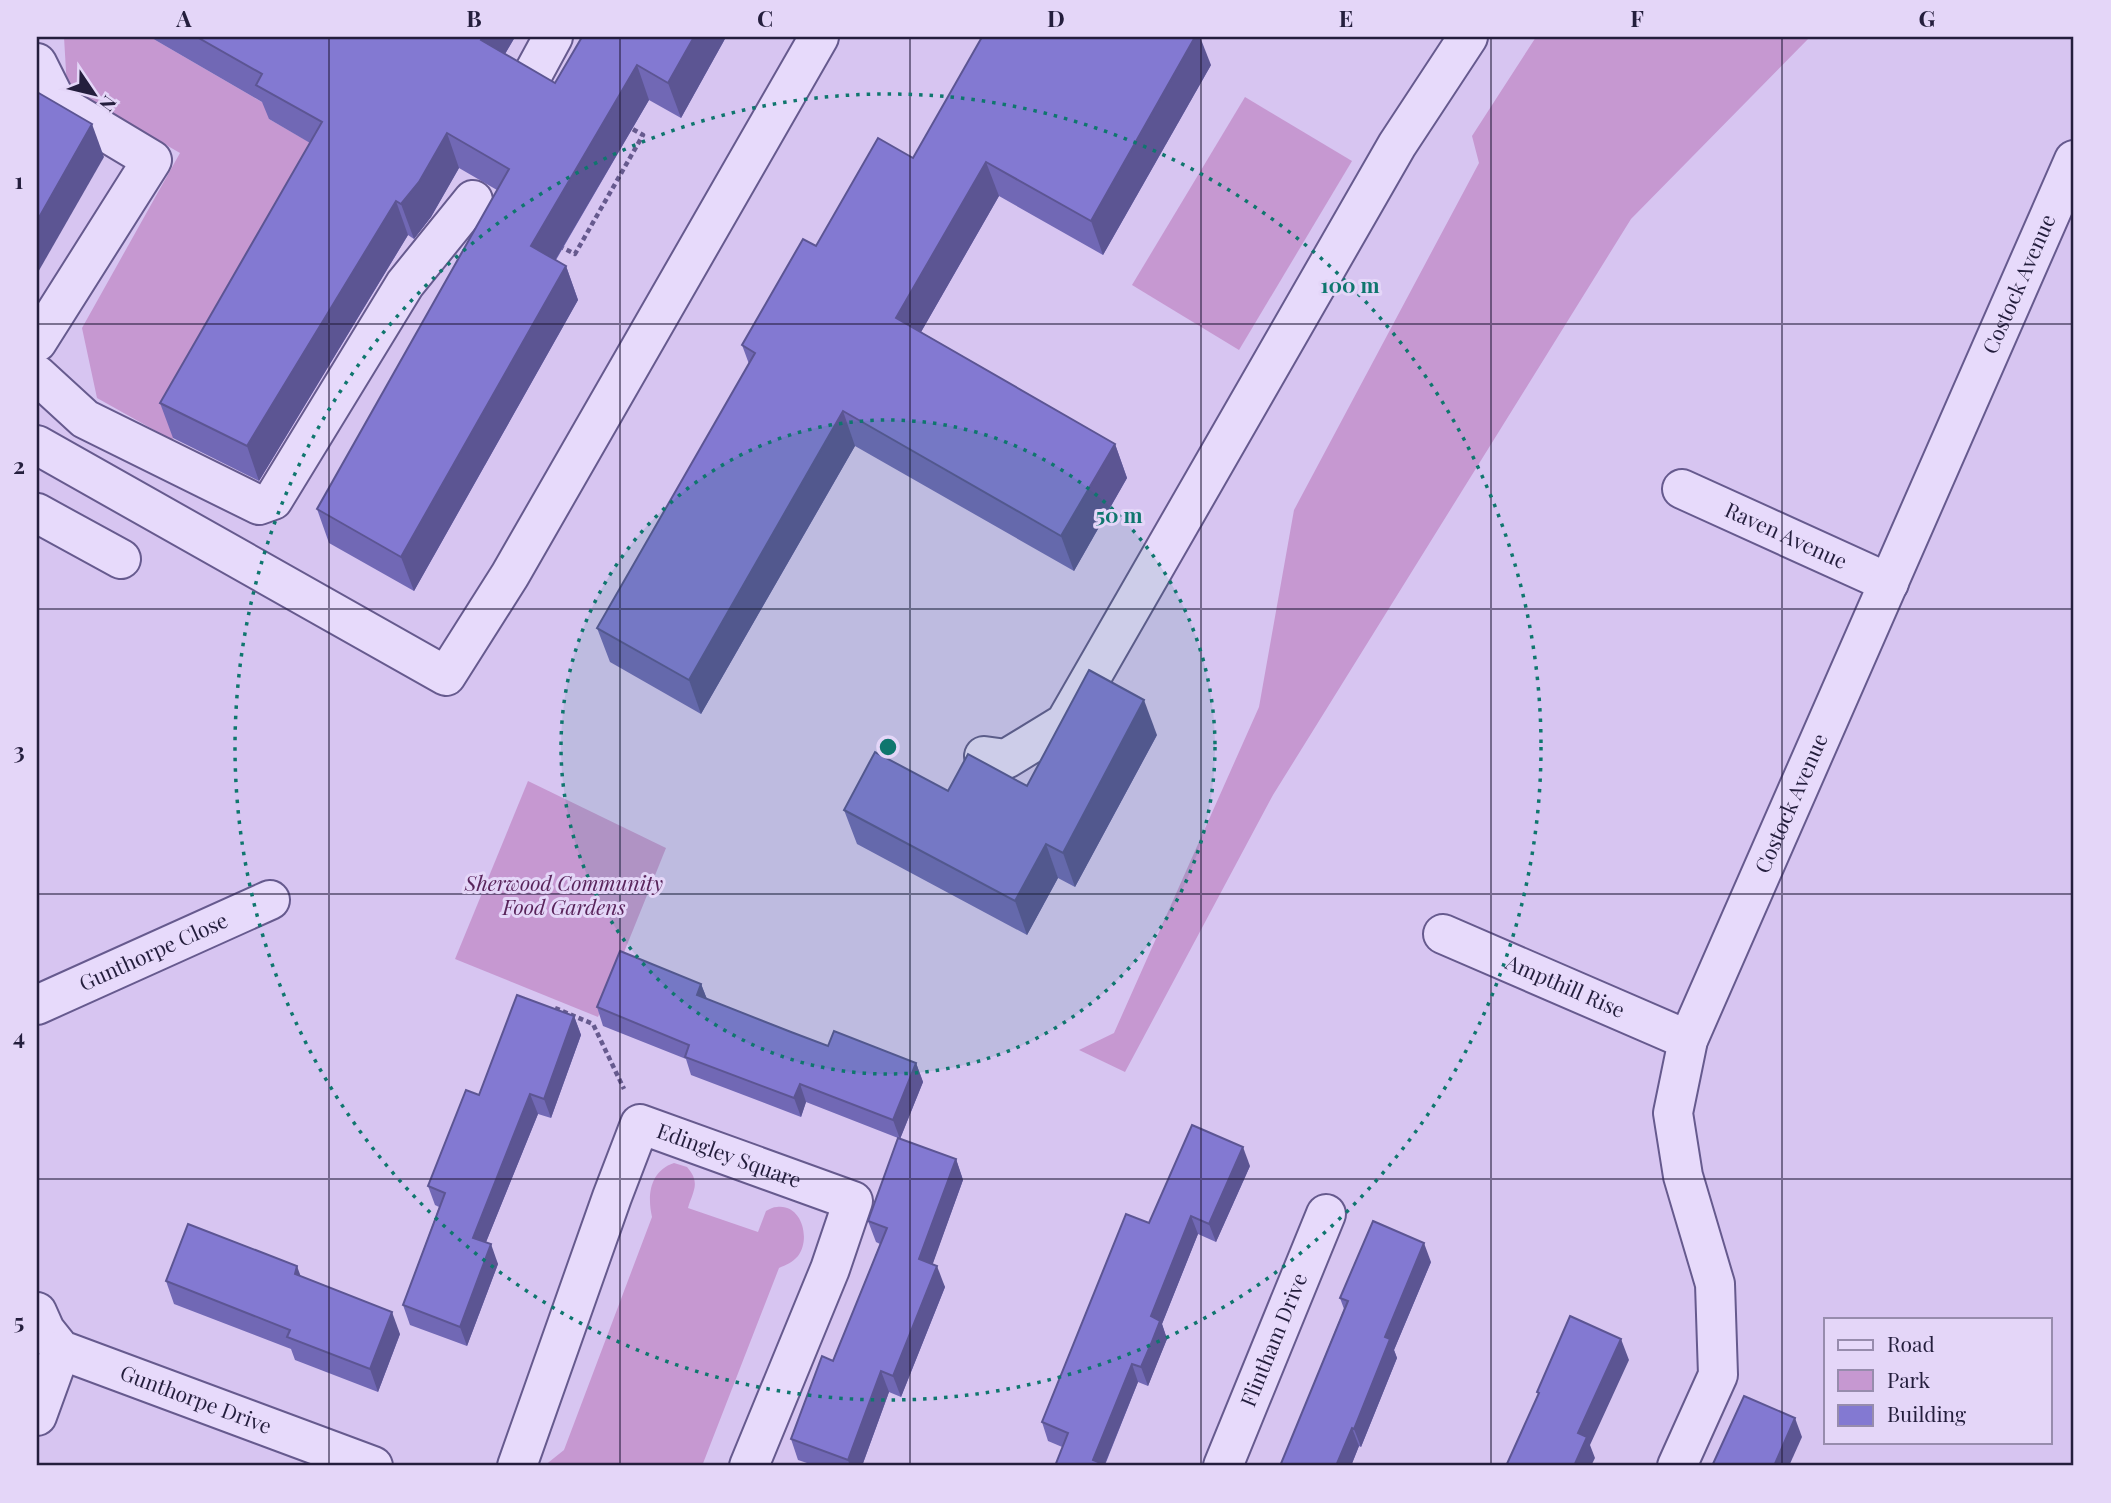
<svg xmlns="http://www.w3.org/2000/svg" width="2111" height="1503" viewBox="0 0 2111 1503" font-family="'Playfair Display',serif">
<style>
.green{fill:#c698d1}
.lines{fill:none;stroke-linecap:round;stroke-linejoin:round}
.minor-casing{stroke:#665a8e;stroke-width:42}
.path{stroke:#665a8e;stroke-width:4.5;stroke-dasharray:5 3.5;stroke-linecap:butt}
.minor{stroke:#e7dafb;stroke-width:38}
.wall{fill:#7168b5}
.shaded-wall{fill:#5c5593}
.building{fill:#8379d2;stroke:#5c5593;stroke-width:2}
.grid{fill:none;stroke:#241e3d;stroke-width:2;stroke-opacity:0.55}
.ring{fill:none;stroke:#0f766e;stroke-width:3.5;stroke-dasharray:3.5 7}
.labels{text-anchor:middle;stroke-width:6;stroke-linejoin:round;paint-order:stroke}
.street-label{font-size:21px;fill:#241e3d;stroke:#e4d6f8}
.park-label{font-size:21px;font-style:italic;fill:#59245b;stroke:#e4d6f8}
.centre{fill:#0f766e;stroke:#e4d6f8;stroke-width:3.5}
.ring-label{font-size:21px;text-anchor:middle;font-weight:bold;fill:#0f766e;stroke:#e4d6f8;stroke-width:6;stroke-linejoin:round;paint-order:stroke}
.neatline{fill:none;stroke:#241e3d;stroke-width:2.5}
.grid-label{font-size:23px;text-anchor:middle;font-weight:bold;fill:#241e3d}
</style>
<rect width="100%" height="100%" fill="#d7c5f1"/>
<g class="green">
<polygon points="64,37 150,37 274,109 269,119 321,149 299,219 172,440 97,398 82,328 180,153 67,88"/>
<polygon points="1536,37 1810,37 1631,219 1273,795 1125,1072 1079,1050 1114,1033 1259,707 1294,510 1479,163 1472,136"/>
<polygon points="1245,97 1352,161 1239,350 1132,285"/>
<polygon points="528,781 666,848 598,1017 455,959"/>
<path d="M674,1163L687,1167C701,1183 693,1191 688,1208L758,1232L766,1211C770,1209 773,1207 777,1207C802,1204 811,1239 798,1256C793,1262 786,1265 779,1268L702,1466H544L564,1450L652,1217C647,1195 650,1171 674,1163Z"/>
</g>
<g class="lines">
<defs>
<g id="minor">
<polyline points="37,63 57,103 152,160 37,342"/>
<polyline points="534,72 553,37"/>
<polyline points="37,375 85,419 259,505 273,500 405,284 473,200"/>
<polyline points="37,445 446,676 510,575 819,37"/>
<path id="s1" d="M1682,489L1889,583"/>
<polyline points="37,513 121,559"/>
<polyline points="984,756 1006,759 1065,723 1397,145 1468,37"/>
<path id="s2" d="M1443,934L1688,1040"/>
<path id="s3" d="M37,1005L270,900"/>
<path id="s4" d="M37,1312L45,1330L61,1350L373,1466"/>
<polyline points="37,1416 61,1350"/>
<path id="s5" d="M517,1466L612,1197L640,1124L853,1201L830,1269L749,1466"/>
<path id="s6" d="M1223,1466L1326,1214"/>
<path id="s7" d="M1677,1466L1718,1375L1715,1284L1683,1176L1673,1113L1688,1040L2074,160"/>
</g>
</defs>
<use href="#minor" class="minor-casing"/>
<g class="path">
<polyline points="559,246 575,254 643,135 629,127"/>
<polyline points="555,1008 593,1024 624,1089"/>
</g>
<use href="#minor" class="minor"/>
</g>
<g class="wall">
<polygon points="150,37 515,37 505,54 555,83 582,37 726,37 681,118 649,100 556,260 566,266 578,300 414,591 329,543 317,509 497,190 459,168 431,217 414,239 408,235 259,481 173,438 160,403 310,143 269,119 262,102"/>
<polygon points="1211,65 1103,255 999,196 921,332 1115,444 1127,478 1074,571 855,446 701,714 610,662 597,628 749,364 742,345 816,246 913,158"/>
<polygon points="1157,735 1075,887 1058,878 1027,935 857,844 844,810 948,791 1027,786"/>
<polygon points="701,984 707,999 828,1046 916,1063 923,1082 900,1139 956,1159 963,1180 932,1265 945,1287 901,1397 889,1392 862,1466 816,1466 798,1460 791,1439 833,1361 880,1244 876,1242 868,1221 898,1138 806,1102 801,1117 691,1075 686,1059 603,1026 597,1007"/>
<polygon points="574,1016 581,1035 551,1118 538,1114 486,1242 498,1264 467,1346 410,1325 403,1305 439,1207 435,1205 428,1186 479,1095"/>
<polygon points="1250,1166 1216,1242 1198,1234 1162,1324 1167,1339 1157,1363 1148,1386 1138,1382 1105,1465 1048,1441 1042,1422 1149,1223"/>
<polygon points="1431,1262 1394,1350 1397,1358 1361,1447 1359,1446 1351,1466 1280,1466 1344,1309 1340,1298"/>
<polygon points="301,1277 400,1334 378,1392 295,1360 291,1349 174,1304 166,1281"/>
</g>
<g class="shaded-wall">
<polygon points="483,37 515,37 493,74 481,40"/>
<polygon points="694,37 726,37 681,118 668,83"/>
<polygon points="1195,37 1200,37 1211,65 1103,255 1091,221"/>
<polygon points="637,65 649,100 543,281 531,246"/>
<polygon points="92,124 104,157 37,274 37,221"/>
<polygon points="447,133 459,168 431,217 414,239 401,204"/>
<polygon points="986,162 999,196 909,353 896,318"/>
<polygon points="396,201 408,235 259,481 247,446"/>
<polygon points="566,266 578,300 414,591 401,557"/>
<polygon points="843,411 855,446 701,714 689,680"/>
<polygon points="1115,444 1127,478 1074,571 1061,536"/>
<polygon points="1144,700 1157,735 1075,887 1063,853"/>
<polygon points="1046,844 1058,878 1027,935 1015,901"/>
<polygon points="701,984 708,1002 697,995"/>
<polygon points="574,1016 581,1035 551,1118 544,1099"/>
<polygon points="916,1063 923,1082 900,1139 893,1120"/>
<polygon points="800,1084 806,1102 801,1117 794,1098"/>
<polygon points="530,1094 538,1114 480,1257 473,1238"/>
<polygon points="1243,1147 1250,1166 1216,1242 1209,1224"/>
<polygon points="956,1159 963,1180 927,1280 919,1259"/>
<polygon points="1191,1216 1198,1234 1162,1324 1167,1339 1148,1386 1141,1367 1151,1316"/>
<polygon points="1424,1243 1431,1262 1394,1350 1397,1358 1361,1447 1354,1429 1385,1337"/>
<polygon points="491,1244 498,1264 467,1346 460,1327"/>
<polygon points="297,1266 305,1288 295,1274"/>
<polygon points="937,1266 945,1287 901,1397 893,1376"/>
<polygon points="392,1312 400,1334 378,1392 370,1369"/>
<polygon points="1621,1339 1629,1360 1590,1445 1595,1458 1591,1466 1574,1466 1578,1433"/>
<polygon points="1132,1364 1138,1382 1104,1466 1093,1460"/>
<polygon points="881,1371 889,1392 862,1466 850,1466 848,1460"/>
<polygon points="1795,1418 1802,1437 1789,1466 1774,1466"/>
<polygon points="1352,1428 1359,1446 1351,1466 1336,1466"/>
</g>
<g class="building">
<polygon points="197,37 483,37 481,40 555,83 582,37 694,37 668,83 637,65 531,246 566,266 401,557 317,509 509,169 447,133 419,182 401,204 396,201 247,446 160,403 322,122 256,85 262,74"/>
<polygon points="982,37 1195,37 1091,221 986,162 896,318 1115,444 1061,536 843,411 689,680 597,628 755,353 742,345 803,239 816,246 878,138 913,158"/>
<polygon points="37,92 92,124 37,221"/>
<polygon points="1089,670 1144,700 1063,853 1046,844 1015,901 844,810 875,752 948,791 968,754 1027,786"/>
<polygon points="620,951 701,984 697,995 791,1032 828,1046 834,1031 916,1063 893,1120 800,1084 794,1098 685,1057 689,1045 597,1007"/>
<polygon points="517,995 574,1016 544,1099 530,1094 473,1238 491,1244 460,1327 403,1305 445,1193 428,1186 466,1090 479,1095"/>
<polygon points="1192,1125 1243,1147 1209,1224 1191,1216 1151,1316 1160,1321 1151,1344 1141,1367 1132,1364 1093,1460 1108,1466 1055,1466 1068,1433 1042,1422 1126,1214 1149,1223"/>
<polygon points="898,1138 956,1159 919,1259 937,1266 893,1376 881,1371 848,1460 791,1439 822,1356 833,1361 887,1228 868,1221"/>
<polygon points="1373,1221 1424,1243 1385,1337 1390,1339 1354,1429 1352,1428 1336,1466 1280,1466 1348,1301 1340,1298"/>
<polygon points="188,1224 297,1266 295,1274 392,1312 370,1369 287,1337 290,1330 166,1281"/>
<polygon points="1570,1316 1621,1339 1578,1433 1587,1437 1574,1466 1506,1466 1539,1393 1537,1392"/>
<polygon points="1744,1396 1795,1418 1774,1466 1712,1466"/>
</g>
<path class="grid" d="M329,37V1466M620,37V1466M910,37V1466M1201,37V1466M1491,37V1466M1782,37V1466M37,324H2074M37,609H2074M37,894H2074M37,1179H2074"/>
<circle cx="888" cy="747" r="327" fill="#0f766e" fill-opacity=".12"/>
<g class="ring">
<circle cx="888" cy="747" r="327"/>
<circle cx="888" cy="747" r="653"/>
</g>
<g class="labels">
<g class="street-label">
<text dy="7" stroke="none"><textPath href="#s7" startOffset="1267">Costock Avenue</textPath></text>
<text dy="7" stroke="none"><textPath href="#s1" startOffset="114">Raven Avenue</textPath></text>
<text dy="7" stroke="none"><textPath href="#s7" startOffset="700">Costock Avenue</textPath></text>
<text dy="7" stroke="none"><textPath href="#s3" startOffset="128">Gunthorpe Close</textPath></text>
<text dy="7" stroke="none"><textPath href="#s2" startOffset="133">Ampthill Rise</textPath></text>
<text dy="7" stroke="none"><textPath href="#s5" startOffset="458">Edingley Square</textPath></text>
<text dy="7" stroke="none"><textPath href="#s6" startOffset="136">Flintham Drive</textPath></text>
<text dy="7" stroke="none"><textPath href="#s4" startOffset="189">Gunthorpe Drive</textPath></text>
</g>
<g class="park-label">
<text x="564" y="891">Sherwood Community<tspan x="564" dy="24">Food Gardens</tspan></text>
</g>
</g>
<circle cx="888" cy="747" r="10" class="centre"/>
<g class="ring-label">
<text x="1350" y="293">100 m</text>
<text x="1119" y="523">50 m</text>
</g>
<rect width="2111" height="1503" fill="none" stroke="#e4d6f8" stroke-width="77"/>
<rect x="1824" y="1318" width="228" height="126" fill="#e4d6f8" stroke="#978cad" stroke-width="2"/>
<rect x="1838" y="1340" width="35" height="10" fill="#e7dafb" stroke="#978cad" stroke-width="2"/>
<text x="1887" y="1352" font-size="21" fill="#241e3d">Road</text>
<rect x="1838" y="1370" width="35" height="21" fill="#c698d1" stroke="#978cad" stroke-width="2"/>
<text x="1887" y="1388" font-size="21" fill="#241e3d">Park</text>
<rect x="1838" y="1405" width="35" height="21" fill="#8379d2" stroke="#978cad" stroke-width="2"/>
<text x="1887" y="1422" font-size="21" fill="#241e3d">Building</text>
<g transform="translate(94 94) rotate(125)" stroke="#e4d6f8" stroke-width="5" paint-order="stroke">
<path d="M0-5L12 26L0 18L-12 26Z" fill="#241e3d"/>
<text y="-10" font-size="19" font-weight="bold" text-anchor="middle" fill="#241e3d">N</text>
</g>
<rect x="38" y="38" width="2034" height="1426" class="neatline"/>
<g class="grid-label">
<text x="184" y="27">A</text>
<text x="474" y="27">B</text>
<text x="765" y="27">C</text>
<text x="1056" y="27">D</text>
<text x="1346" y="27">E</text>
<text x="1637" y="27">F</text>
<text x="1927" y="27">G</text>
<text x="19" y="189">1</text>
<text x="19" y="474">2</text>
<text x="19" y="759">3</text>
<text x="19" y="1045">4</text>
<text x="19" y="1330">5</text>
</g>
</svg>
